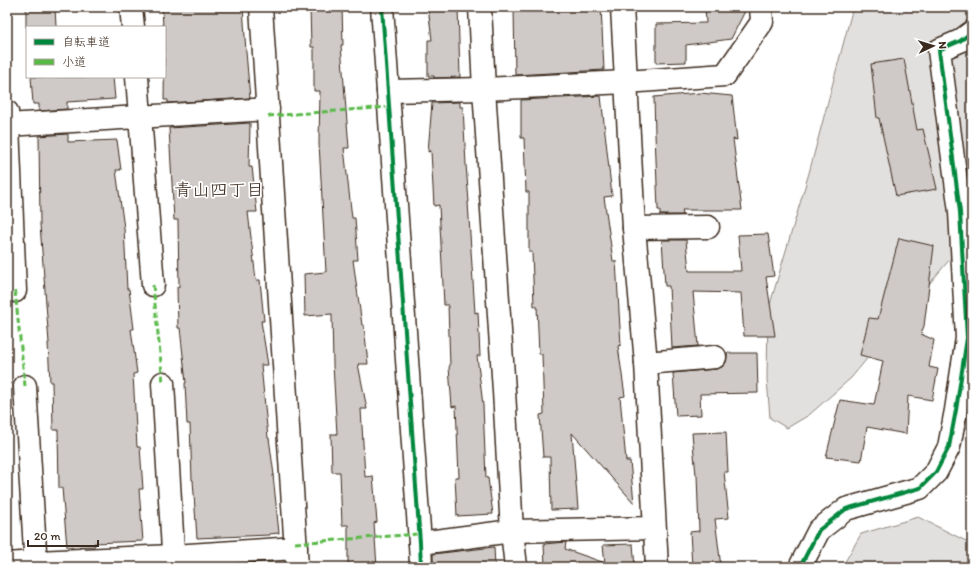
<svg xmlns="http://www.w3.org/2000/svg" width="979" height="574" viewBox="0 0 979 574" font-family="Itim,'Klee One',sans-serif">
<style>
.green{fill:#e2e0de;stroke:#8e857e}
.building{fill:#cfcac7;stroke:#3b2a1e}
.lines{fill:none;stroke-linecap:round;stroke-linejoin:round}
.minor-casing{stroke:#3b2a1e;stroke-width:25}
.tertiary-casing{stroke:#3b2a1e;stroke-width:25}
.minor{stroke:#fff;stroke-width:22}
.tertiary{stroke:#fff;stroke-width:22}
.quiet{stroke:#58b947;stroke-width:3;stroke-dasharray:6 3;stroke-linecap:butt}
.cycleway-casing{stroke:#fff;stroke-width:6}
.cycleway{stroke:#00873e;stroke-width:4}
.labels{text-anchor:middle;stroke-width:3.5;stroke-linejoin:round;paint-order:stroke}
.neighbourhood-label{font-size:18px;fill:#3b2a1e;stroke:#fff}
</style>
<rect width="100%" height="100%" fill="#fff"/>
<filter id="ink" filterUnits="userSpaceOnUse"><feTurbulence type="fractalNoise" baseFrequency=".025" numOctaves="2"/><feDisplacementMap in="SourceGraphic" scale="8" xChannelSelector="R" yChannelSelector="G"/><feConvolveMatrix kernelMatrix="1 2 1 2 8 2 1 2 1" color-interpolation-filters="sRGB"/></filter>
<g filter="url(#ink)">
<g class="green">
<polygon points="853,7 972,7 972,224 960,247 851,378 809,415 787,428 770,418 767,379 768,311 809,173"/>
<polygon points="918,517 972,544 972,567 842,567 861,534"/>
</g>
<g class="building">
<polygon points="26,7 55,7 56,27 26,27"/>
<polygon points="162,7 243,7 246,52 250,98 168,103 168,100 164,100 165,27 163,27"/>
<polygon points="310,7 342,7 343,45 341,45 349,148 344,148 352,218 355,218 358,260 353,260 362,325 364,325 368,364 358,364 367,409 361,409 365,477 373,476 377,522 374,523 377,567 348,567 348,525 342,525 340,472 332,472 331,434 337,434 333,365 332,314 305,316 304,274 326,272 319,143 320,91 314,91 314,47 311,47"/>
<polygon points="428,7 458,7 460,77 434,78 434,76 428,76 428,40 432,40"/>
<polygon points="514,7 601,7 604,70 515,75"/>
<polygon points="705,7 747,7 731,39 686,45 686,62 656,63 656,24 706,23"/>
<polygon points="904,59 917,130 923,129 937,189 896,196 879,118 877,118 871,64"/>
<polygon points="31,77 113,77 115,99 67,102 67,109 39,111 39,104 33,104"/>
<polygon points="700,93 732,96 737,140 733,139 742,210 682,210 683,215 660,215 660,210 658,210 655,134 654,97"/>
<polygon points="601,96 612,196 604,197 613,261 616,261 621,345 618,346 625,396 620,397 626,461 630,461 634,503 572,433 578,509 551,510 550,457 543,457 540,415 544,414 542,354 539,354 537,306 534,306 532,252 529,252 529,192 526,192 524,138 521,138 521,100"/>
<polygon points="460,102 460,107 463,107 466,165 469,202 468,202 472,266 475,313 478,312 480,356 477,356 483,405 486,478 488,478 493,514 457,516 455,477 459,477 456,406 452,407 449,367 450,366 448,305 444,305 439,205 434,206 431,151 428,152 432,103"/>
<polygon points="250,123 249,167 252,167 257,212 248,212 256,280 260,280 264,321 261,321 268,365 261,365 268,438 269,438 274,475 273,475 279,533 269,534 270,535 197,538 193,480 192,480 190,424 187,424 185,383 186,383 180,328 178,328 177,287 179,287 178,220 174,220 169,128"/>
<polygon points="68,134 68,142 117,140 121,170 116,170 124,228 127,289 129,289 134,329 131,329 137,373 133,374 137,447 140,447 143,489 139,489 143,541 94,543 95,546 67,547 62,488 59,488 58,430 53,430 52,382 50,382 48,343 49,343 40,225 39,136"/>
<polygon points="768,234 774,276 766,277 775,336 744,336 741,293 693,292 698,346 672,348 669,286 665,286 662,240 686,240 689,271 741,271 738,235"/>
<polygon points="899,238 934,246 924,326 921,334 934,340 929,367 938,369 932,400 908,396 906,434 867,427 861,461 826,457 840,400 874,405 883,361 860,355 869,318 878,319"/>
<polygon points="727,353 757,353 758,393 700,394 701,415 676,416 673,373 716,369 722,367 726,362 727,356"/>
<polygon points="726,432 728,472 724,472 729,518 715,519 721,567 692,567 690,532 699,531 697,475 696,475 692,433"/>
<polygon points="566,542 565,549 605,563 603,545 633,544 635,567 545,567 544,544"/>
<polygon points="494,547 495,567 433,567 433,554"/>
</g>
<g class="lines">
<defs>
<g id="minor">
<polyline points="131,7 133,27"/>
<polyline points="261,7 297,567"/>
<polyline points="480,7 484,89 504,391 512,531 516,567"/>
<polyline points="622,7 634,228 646,363 657,567"/>
<polyline points="137,77 153,285"/>
<polyline points="388,91 484,89 626,82 725,75 762,22 761,7"/>
<polyline points="7,112 8,125 15,291"/>
<polyline points="7,125 268,109"/>
<polyline points="634,228 708,227"/>
<polyline points="646,363 715,357"/>
<polyline points="163,383 174,567"/>
<polyline points="25,386 36,567"/>
<polyline points="420,543 512,531 654,528"/>
<polyline points="7,564 36,562 173,556 296,548"/>
<polyline points="800,567 819,530 846,509 920,488 936,472 949,447 956,410 967,338 960,212 939,50 960,41 972,32"/>
</g>
<polyline id="tertiary" points="382,7 420,543 421,567"/>
</defs>
<use href="#minor" class="minor-casing"/>
<use href="#tertiary" class="tertiary-casing"/>
<use href="#minor" class="minor"/>
<use href="#tertiary" class="tertiary"/>
<g class="quiet">
<polyline points="268,116 389,107"/>
<polyline points="153,285 163,383"/>
<polyline points="15,291 25,386"/>
<polyline points="295,543 419,534"/>
</g>
<defs>
<g id="cycleway">
<polyline points="382,7 420,543 421,567"/>
<polyline points="800,567 819,530 846,509 920,488 936,472 949,447 956,410 967,338 960,212 939,50 960,41 972,32"/>
</g>
</defs>
<use href="#cycleway" class="cycleway-casing"/>
<use href="#cycleway" class="cycleway"/>
</g>
</g>
<g class="labels">
<g class="neighbourhood-label">
<text x="219" y="196">青山四丁目</text>
</g>
</g>
<rect width="979" height="574" fill="none" stroke="#fff" stroke-width="24"/>
<rect x="12" y="12" width="955" height="550" fill="none" stroke="#3b2a1e" stroke-width="1.5" filter="url(#ink)"/>
<rect x="26" y="26" width="140" height="52" fill="#ffffff" stroke="#b1aaa5"/>
<rect x="34" y="39" width="20" height="6" fill="#00873e" stroke="#b1aaa5"/>
<text x="62" y="46" font-size="12" fill="#3b2a1e">自転車道</text>
<rect x="34" y="59" width="20" height="6" fill="#58b947" stroke="#b1aaa5"/>
<text x="62" y="66" font-size="12" fill="#3b2a1e">小道</text>
<g transform="translate(933 46) rotate(86)" stroke="#ffffff" stroke-width="3" paint-order="stroke">
<path d="M0-3L7 15L0 10L-7 15Z" fill="#3b2a1e"/>
<text y="-6" font-size="11" font-weight="bold" text-anchor="middle" fill="#3b2a1e">N</text>
</g>
<path d="M28 540v6h70v-6" fill="none" stroke="#3b2a1e" stroke-width="2"/>
<text x="34" y="540" font-size="12" fill="#3b2a1e" stroke="#ffffff" stroke-width="3" paint-order="stroke">20 m</text>
</svg>
